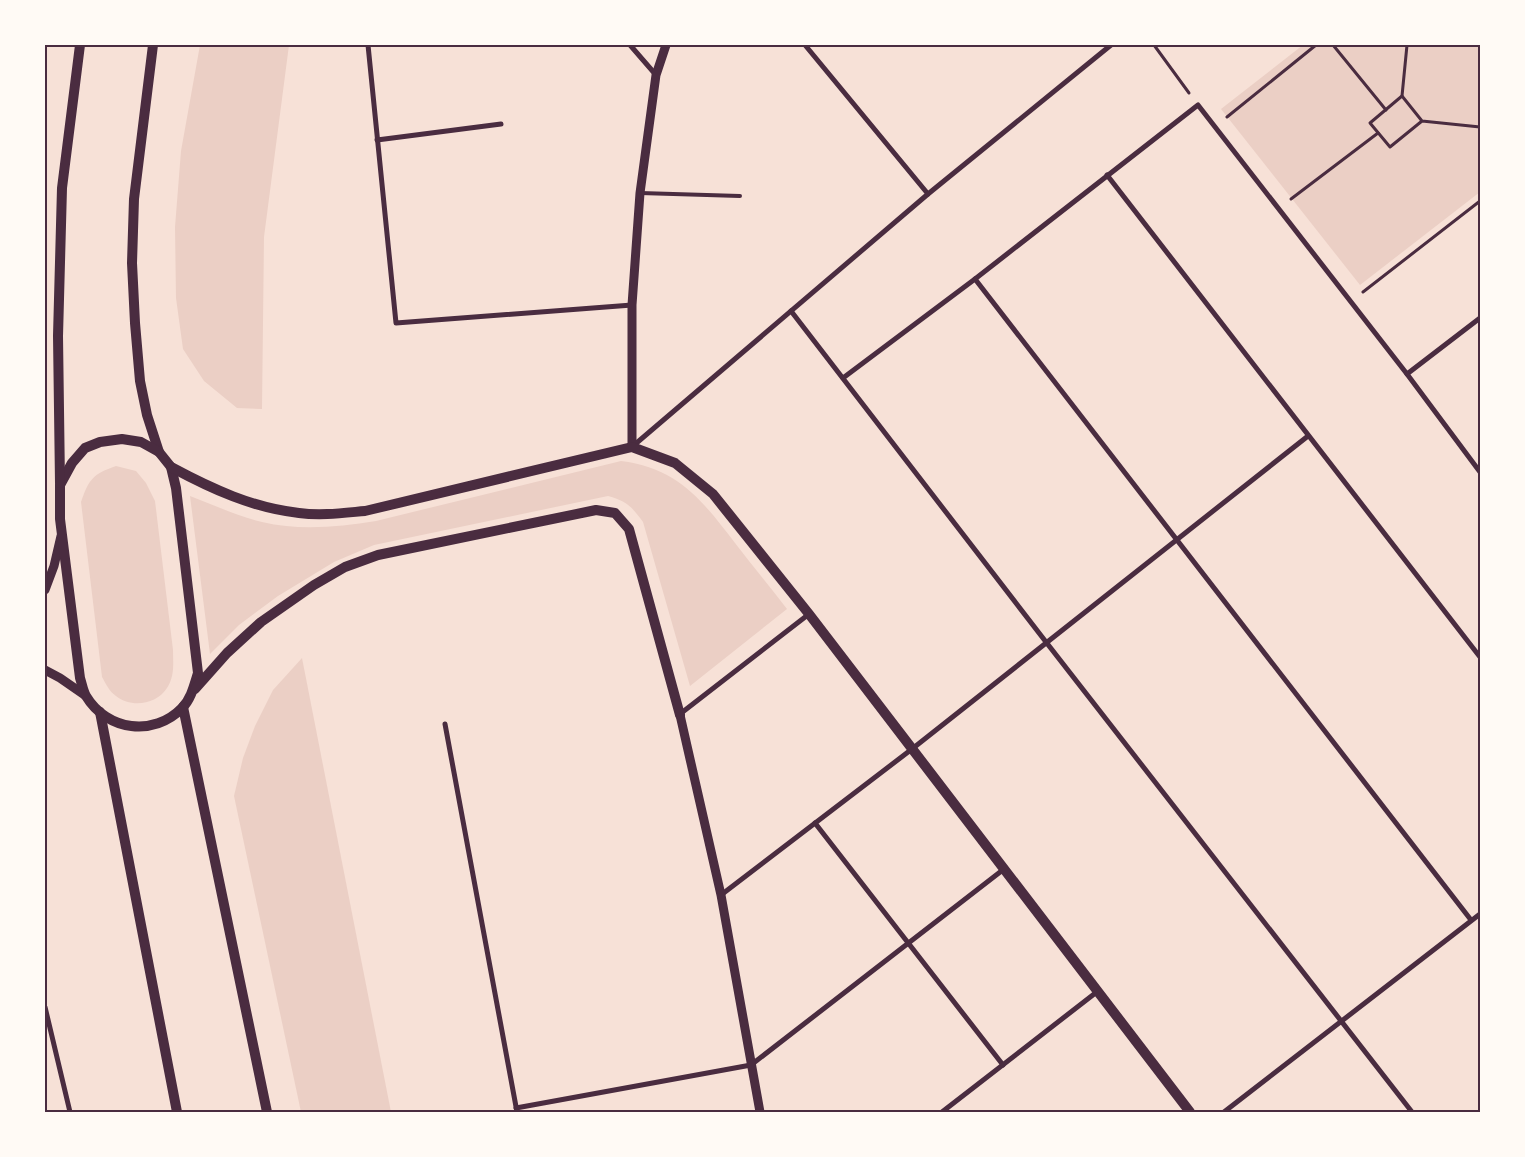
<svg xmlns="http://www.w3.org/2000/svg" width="1525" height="1157" viewBox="0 0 1525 1157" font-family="'Archivo Narrow',sans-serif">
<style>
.green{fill:#ebcfc5}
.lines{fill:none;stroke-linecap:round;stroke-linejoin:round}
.path{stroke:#4a2c40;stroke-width:3}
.service{stroke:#4a2c40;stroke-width:4}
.minor{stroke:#4a2c40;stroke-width:5}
.tertiary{stroke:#4a2c40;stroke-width:9}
.secondary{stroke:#4a2c40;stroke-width:10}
.neatline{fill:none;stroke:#4a2c40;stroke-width:2}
</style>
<rect width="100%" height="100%" fill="#f7e1d7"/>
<g class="green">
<polygon points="200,45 289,45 264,237 262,409 237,408 204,381 183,349 176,298 175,227 181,151"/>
<polygon points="1303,45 1480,45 1480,192 1360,285 1221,109"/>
<path d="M621,461C678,468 702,500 735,543C752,565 770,587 787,609L690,686L643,522C632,507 627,501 608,496L374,545L334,562L278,596L239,625L210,654L190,496C214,505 237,516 262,522C300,531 338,527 376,521Z"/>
<path d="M116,466L136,471L146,483L155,501L173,650C173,663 175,676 167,688C156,705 131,708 116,696C109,691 106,684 102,677L81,502C89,479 93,474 116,466Z"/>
<polygon points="302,658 391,1112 301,1112 234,796 243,758 255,726 273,690"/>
</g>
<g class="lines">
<g class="path">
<polyline points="1154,45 1189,93"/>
<polyline points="1333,45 1386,110"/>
<polyline points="1402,96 1407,45"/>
<polyline points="1227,117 1316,45"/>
<polyline points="1422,121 1402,96 1370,123 1390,147 1422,121 1480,127"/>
<polyline points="1291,199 1378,133"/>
<polyline points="1363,292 1480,201"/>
</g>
<polyline class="service" points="640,193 740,196"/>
<g class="minor">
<polyline points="368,45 396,323 632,305"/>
<polyline points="630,45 656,75"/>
<polyline points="805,45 928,194"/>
<polyline points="377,140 501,124"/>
<polyline points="1107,175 1480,657"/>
<polyline points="975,279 1471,920"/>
<polyline points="791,311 1046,642 1412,1112"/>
<polyline points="1407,374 1480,318"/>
<polyline points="843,378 975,279 1198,105 1407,374 1480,472"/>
<polyline points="633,446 928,194 1111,45"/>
<polyline points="680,714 809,614"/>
<polyline points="445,724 517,1112"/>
<polyline points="815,823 1003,1065"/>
<polyline points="721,895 912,749 1308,436"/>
<polyline points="45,1007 70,1112"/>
<polyline points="516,1108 751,1065 1004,869"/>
<polyline points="942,1112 1098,991"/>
<polyline points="1224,1112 1480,914"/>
</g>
<g class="tertiary">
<polyline points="632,447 632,305 640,193 656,75 666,45"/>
<polyline points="45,590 54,566 61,536"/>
<polyline points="45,670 60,678 86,696"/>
<polyline points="680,715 721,895 760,1112"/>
</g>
<g class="secondary">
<polyline points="153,45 134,199 132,263 135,323 140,381 147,415 159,452"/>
<path d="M122,439L141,442L159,452L171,467L176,488L198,673C194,686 191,699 182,708C154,737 107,731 86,696C83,691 82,684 80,678L60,519V485L72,463L85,448L100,442Z"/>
<path d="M171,467C212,489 253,508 299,513C321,516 343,513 365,511L632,447L675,463L713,494L809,614L1190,1112"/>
<polyline points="60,483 58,336 62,188 80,45"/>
<polyline points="195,689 227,653 261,622 314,585 345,567 378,555 596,510 615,513 629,529 680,715"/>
<polyline points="183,707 267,1112"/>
<polyline points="100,712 177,1112"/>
</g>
</g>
<rect width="1525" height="1157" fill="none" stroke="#fffaf5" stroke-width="92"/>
<rect x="46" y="46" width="1433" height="1065" class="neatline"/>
</svg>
